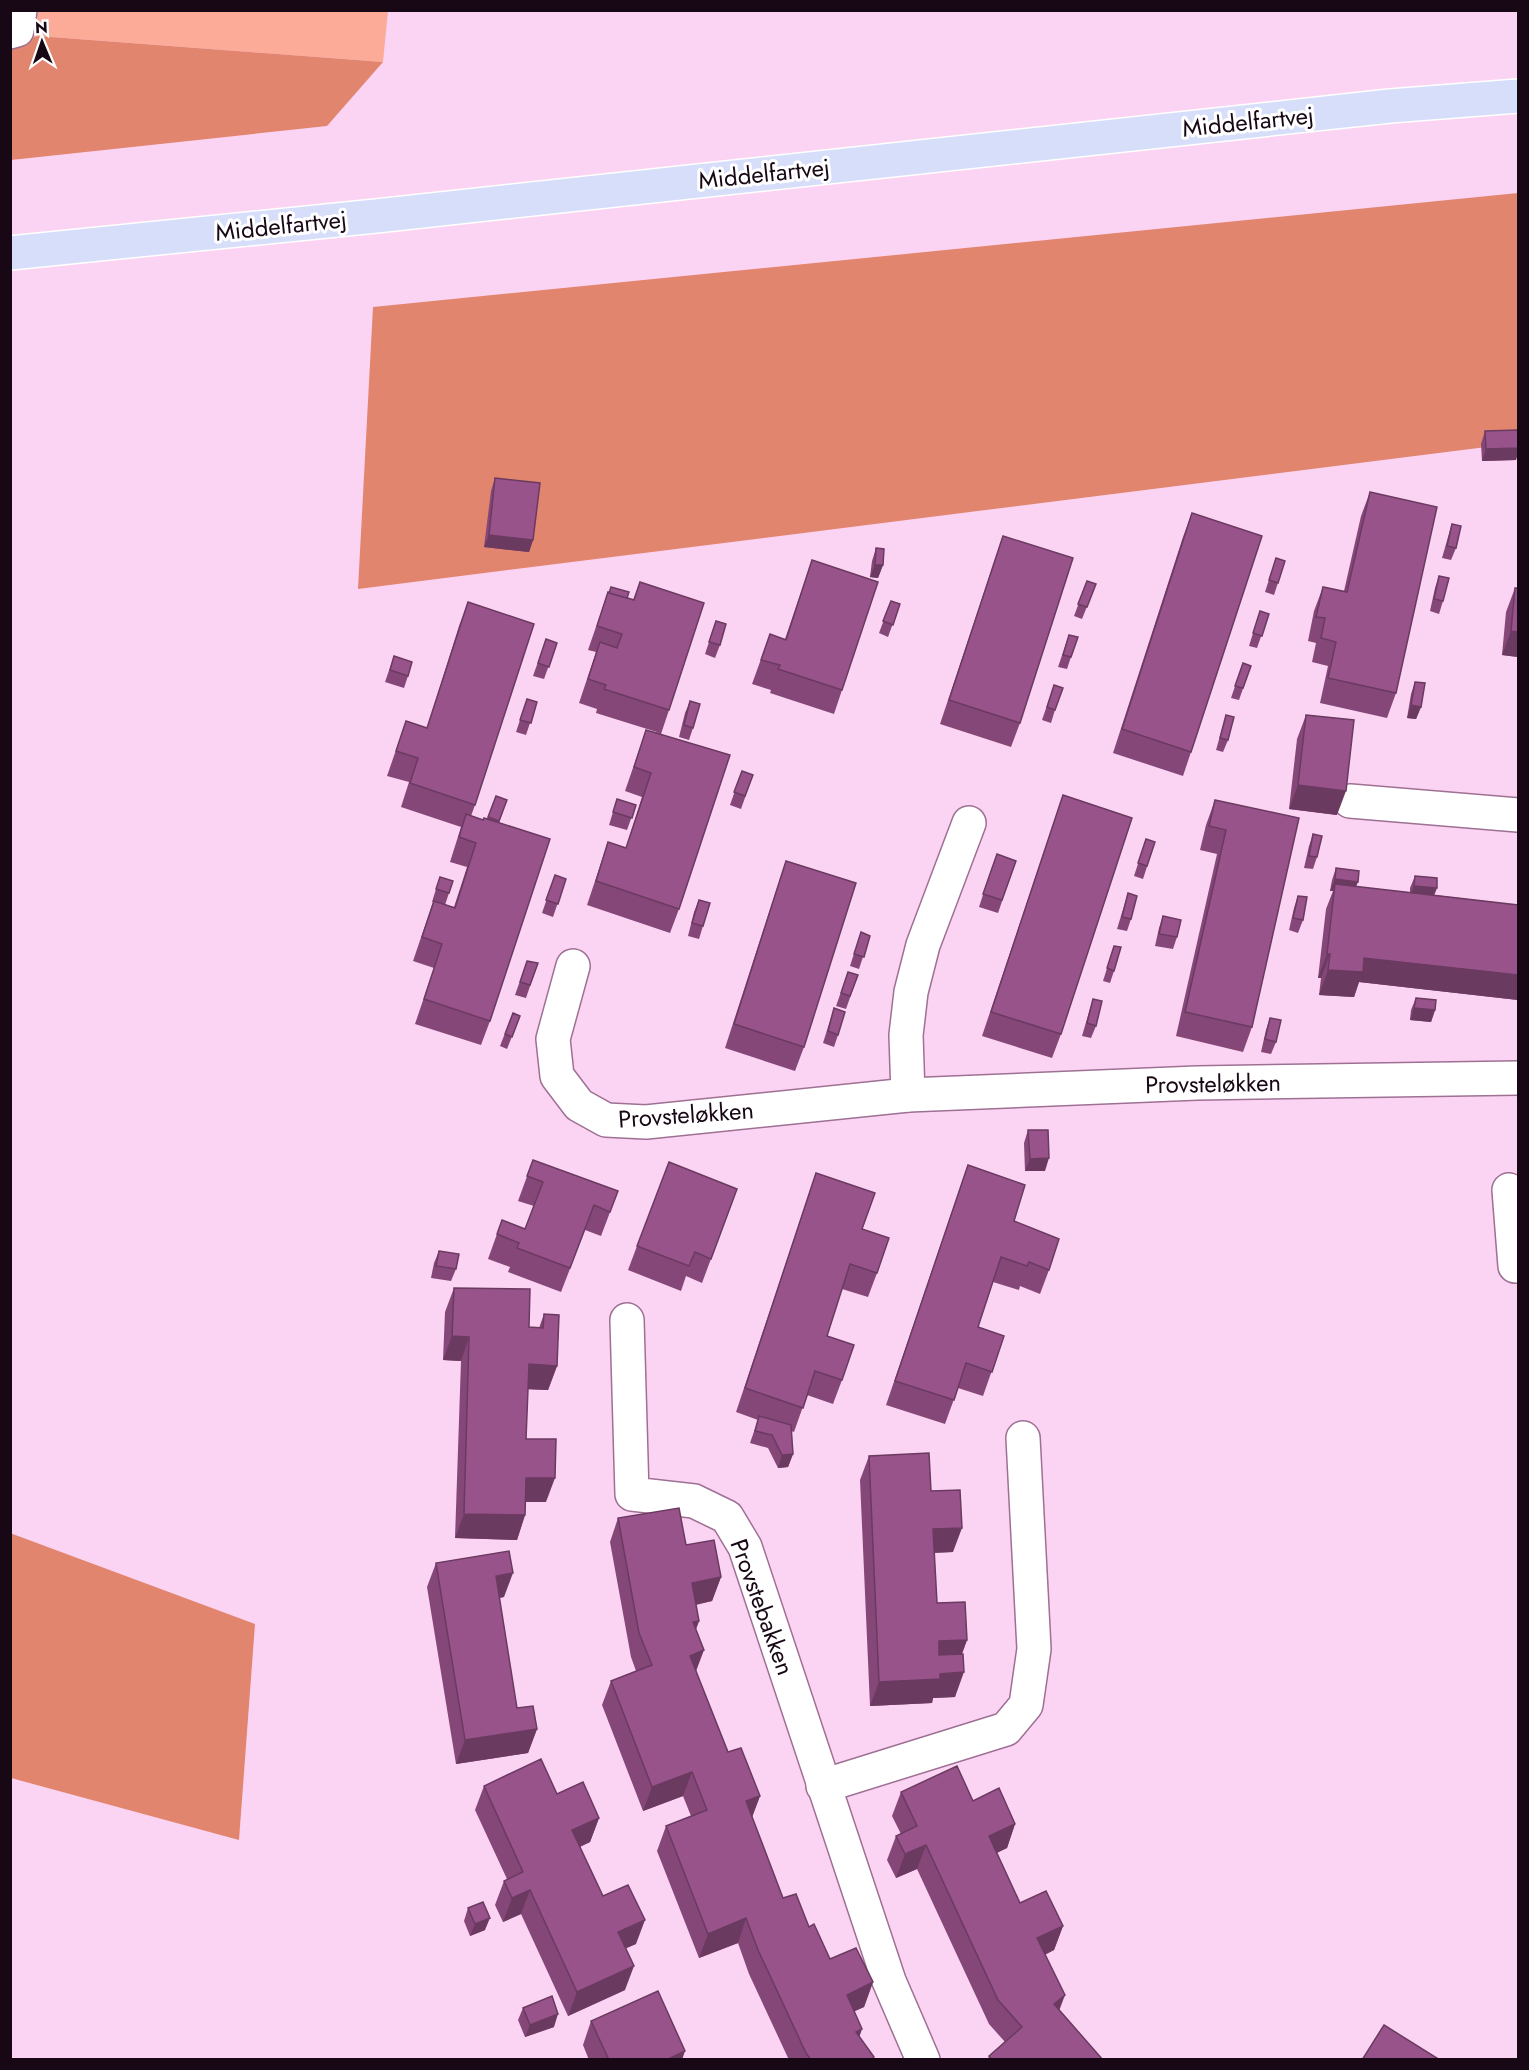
<svg xmlns="http://www.w3.org/2000/svg" width="1529" height="2070" viewBox="0 0 1529 2070" font-family="Jost,sans-serif">
<style>
.green{fill:#fbab98}
.forest{fill:#e2856f}
.lines{fill:none;stroke-linecap:round;stroke-linejoin:round}
.minor-casing{stroke:#9e7094;stroke-width:36}
.major-casing{stroke:#fff;stroke-width:36}
.minor{stroke:#fff;stroke-width:33}
.major{stroke:#d7defa;stroke-width:33}
.wall{fill:#844778}
.shaded-wall{fill:#6b3a61}
.building{fill:#99538b;stroke:#6b3a61;stroke-width:1.5}
.labels{text-anchor:middle;stroke-width:6;stroke-linejoin:round;paint-order:stroke}
.street-label{font-size:24px;fill:#180815;stroke:#fff}
</style>
<rect width="100%" height="100%" fill="#fcd4f3"/>
<polygon class="green" points="11,11 388,11 383,62 38,36 11,44"/>
<g class="forest">
<polygon points="38,36 383,62 327,126 11,160 11,44"/>
<polygon points="1518,193 1518,443 358,589 373,307"/>
<polygon points="10,1533 255,1624 239,1840 11,1778"/>
</g>
<g class="lines">
<defs>
<g id="minor">
<polyline points="10,32 17,30 20,10"/>
<polyline points="1350,801 1518,815"/>
<polyline points="573,966 553,1039 557,1076 579,1105 606,1120 646,1122 908,1095 1197,1083 1518,1078"/>
<polyline points="908,1095 906,1035 911,992 923,945 969,823"/>
<polyline points="1509,1190 1515,1266 1518,1266"/>
<polyline points="627,1320 632,1494 694,1501 727,1517 745,1547 889,1981 923,2060"/>
<polyline points="823,1786 1006,1729 1026,1705 1034,1649 1023,1438"/>
</g>
<polyline id="major" points="10,253 376,216 1390,106 1518,96"/>
</defs>
<use href="#minor" class="minor-casing"/>
<use href="#major" class="major-casing"/>
<use href="#minor" class="minor"/>
<use href="#major" class="major"/>
</g>
<g class="wall">
<polygon points="1485,431 1516,460 1482,461 1481,444"/>
<polygon points="495,478 533,540 529,552 484,547 491,491"/>
<polygon points="1370,492 1396,693 1387,718 1320,703 1328,666 1312,662 1316,643 1308,641 1314,611 1323,587 1344,591 1361,516"/>
<polygon points="1192,513 1191,752 1183,776 1113,753 1183,537"/>
<polygon points="1452,524 1456,548 1451,560 1442,558 1448,537"/>
<polygon points="1003,536 1020,723 1011,747 940,724"/>
<polygon points="876,548 883,565 878,578 870,577 872,561"/>
<polygon points="1276,558 1285,561 1274,595 1265,592"/>
<polygon points="812,560 842,690 834,714 770,693 771,690 752,684 770,634 785,639"/>
<polygon points="1439,576 1443,601 1439,614 1430,611 1435,588"/>
<polygon points="1087,581 1096,584 1082,619 1074,616"/>
<polygon points="640,582 669,710 661,734 679,909 670,933 587,905 608,842 626,848 642,797 625,791 646,730 660,733 596,713 597,709 579,703 596,652 588,650 608,592 633,600"/>
<polygon points="1515,588 1518,657 1502,655 1506,612"/>
<polygon points="891,601 900,604 888,637 879,633"/>
<polygon points="468,602 475,805 471,816 483,820 487,819 496,796 507,800 499,823 490,1021 481,1045 415,1024 434,968 413,961 433,902 432,902 436,889 440,877 449,893 445,905 454,907 467,867 450,862 461,827 401,807 409,782 387,776 406,721 427,728 459,626"/>
<polygon points="1260,611 1269,614 1257,648 1249,646"/>
<polygon points="716,621 720,645 715,658 705,654"/>
<polygon points="1069,635 1071,657 1067,669 1058,667"/>
<polygon points="546,639 557,643 544,679 533,676"/>
<polygon points="394,656 408,676 404,688 385,682"/>
<polygon points="1243,663 1251,666 1239,700 1231,698"/>
<polygon points="1415,682 1421,707 1416,719 1407,718 1411,694"/>
<polygon points="1054,685 1055,710 1051,723 1042,720"/>
<polygon points="527,699 537,702 526,735 516,732"/>
<polygon points="690,701 693,728 689,740 679,737 685,713"/>
<polygon points="1226,715 1228,740 1223,752 1216,750"/>
<polygon points="1306,715 1337,815 1289,809 1297,739"/>
<polygon points="742,771 753,775 741,809 730,805"/>
<polygon points="1063,795 1061,1034 1052,1058 982,1036"/>
<polygon points="617,799 636,805 627,830 609,825"/>
<polygon points="1215,800 1299,818 1252,1027 1243,1052 1176,1036 1217,854 1200,850 1206,825"/>
<polygon points="1313,834 1317,857 1313,869 1304,868 1309,846"/>
<polygon points="1146,839 1155,842 1143,879 1134,876"/>
<polygon points="786,861 804,1047 795,1071 725,1048 778,885"/>
<polygon points="1016,861 998,913 979,907 992,867"/>
<polygon points="1336,868 1356,887 1410,893 1410,888 1415,876 1434,895 1518,905 1518,1000 1359,982 1354,997 1319,995 1321,978 1318,978 1326,909 1333,891 1330,891 1332,880"/>
<polygon points="555,875 566,879 553,917 542,913"/>
<polygon points="1128,893 1131,919 1127,931 1117,929"/>
<polygon points="1298,896 1303,920 1298,933 1289,930 1294,908"/>
<polygon points="699,900 703,926 699,939 688,936 694,912"/>
<polygon points="1163,916 1177,937 1173,949 1155,946 1159,928"/>
<polygon points="861,932 870,936 859,969 850,966"/>
<polygon points="1114,946 1114,971 1110,983 1103,981"/>
<polygon points="527,961 538,963 526,998 515,995"/>
<polygon points="848,972 858,975 846,1009 836,1006"/>
<polygon points="1416,998 1435,1010 1431,1022 1410,1020 1411,1010"/>
<polygon points="1093,999 1096,1026 1091,1038 1082,1036 1089,1012"/>
<polygon points="834,1008 838,1035 834,1047 823,1043"/>
<polygon points="513,1013 520,1016 507,1049 500,1046"/>
<polygon points="1270,1018 1276,1042 1271,1054 1261,1052 1266,1030"/>
<polygon points="1028,1130 1045,1171 1025,1171 1024,1143"/>
<polygon points="533,1160 618,1191 601,1236 585,1230 561,1292 508,1272 510,1267 488,1259 502,1220 525,1229 534,1206 518,1201"/>
<polygon points="968,1165 1014,1221 1049,1270 1040,1294 1020,1286 1019,1290 993,1282 978,1327 1004,1336 983,1396 958,1388 945,1424 886,1405"/>
<polygon points="816,1173 862,1229 877,1273 868,1297 842,1289 827,1336 842,1380 833,1404 807,1395 794,1432 791,1431 793,1454 788,1467 778,1468 768,1448 750,1443 758,1420 736,1412"/>
<polygon points="737,1189 702,1283 686,1276 681,1291 628,1270 637,1246"/>
<polygon points="439,1251 456,1269 451,1281 431,1278 434,1263"/>
<polygon points="454,1288 529,1327 539,1328 544,1314 557,1366 548,1390 528,1389 526,1439 546,1502 526,1502 525,1515 517,1540 455,1538 461,1361 443,1360 445,1312"/>
<polygon points="869,1456 931,1491 953,1552 934,1553 937,1603 967,1640 962,1654 955,1697 933,1698 932,1703 870,1706 860,1480"/>
<polygon points="618,1518 686,1545 721,1577 712,1601 696,1605 699,1621 696,1629 696,1671 728,1752 760,1796 752,1817 783,1898 809,1927 830,1959 873,1982 864,2007 854,2011 860,2037 873,2060 789,2060 749,1974 738,1943 699,1958 657,1851 666,1826 691,1816 683,1796 643,1811 602,1705 611,1681 636,1671 631,1657 610,1542"/>
<polygon points="436,1563 504,1597 499,1598 517,1708 537,1729 528,1753 456,1764 427,1587"/>
<polygon points="484,1786 557,1794 599,1818 590,1842 580,1847 603,1896 636,1944 625,1948 625,1990 568,2016 521,1914 503,1922 495,1905 504,1881 507,1879 475,1810"/>
<polygon points="901,1792 973,1801 1015,1824 1007,1848 997,1853 1020,1903 1063,1926 1054,1950 1045,1955 1059,2010 1103,2060 988,2060 989,2056 1005,2042 989,2024 917,1869 896,1878 887,1860 896,1836 901,1834 892,1816"/>
<polygon points="468,1908 485,1930 470,1936 464,1921"/>
<polygon points="523,2008 554,2027 525,2037 518,2020"/>
<polygon points="591,2021 682,2060 589,2060 583,2045"/>
</g>
<g class="shaded-wall">
<polygon points="1518,448 1518,454 1516,460 1482,461 1486,449"/>
<polygon points="489,535 533,540 529,552 484,547"/>
<polygon points="875,565 883,565 878,578 870,577"/>
<polygon points="1511,631 1518,632 1518,657 1502,655"/>
<polygon points="1411,705 1421,707 1416,719 1407,718"/>
<polygon points="1298,785 1346,791 1337,815 1289,809"/>
<polygon points="1335,879 1358,882 1353,894 1335,884 1333,891 1330,891"/>
<polygon points="1414,886 1437,888 1432,901 1409,898"/>
<polygon points="1327,954 1330,954 1321,978 1318,978"/>
<polygon points="1364,958 1518,975 1518,1000 1359,982 1354,997 1319,995 1328,970"/>
<polygon points="1414,1008 1435,1010 1431,1022 1410,1020"/>
<polygon points="1049,1158 1045,1171 1025,1171 1030,1159"/>
<polygon points="452,1336 469,1337 461,1361 443,1360"/>
<polygon points="529,1364 557,1366 548,1390 520,1389"/>
<polygon points="793,1454 788,1467 778,1468 782,1455"/>
<polygon points="526,1478 555,1478 546,1502 518,1502"/>
<polygon points="464,1514 525,1515 517,1540 455,1538"/>
<polygon points="962,1528 953,1552 924,1553 933,1529"/>
<polygon points="513,1573 504,1597 487,1600 496,1576"/>
<polygon points="721,1577 712,1601 683,1607 692,1583"/>
<polygon points="699,1621 690,1645 693,1622"/>
<polygon points="967,1640 958,1664 930,1665 939,1641"/>
<polygon points="704,1650 695,1674 690,1656"/>
<polygon points="964,1672 955,1697 933,1698 932,1703 870,1706 879,1682 940,1674"/>
<polygon points="537,1729 528,1753 456,1764 465,1740"/>
<polygon points="692,1772 683,1796 643,1811 652,1787"/>
<polygon points="760,1796 751,1820 746,1801"/>
<polygon points="599,1818 590,1842 563,1854 572,1830"/>
<polygon points="1015,1824 1007,1848 980,1860 989,1836"/>
<polygon points="926,1845 917,1869 896,1878 905,1854"/>
<polygon points="530,1890 521,1914 503,1922 512,1898"/>
<polygon points="490,1918 485,1930 470,1936 475,1924"/>
<polygon points="746,1918 738,1943 699,1958 708,1934"/>
<polygon points="645,1920 636,1944 609,1956 618,1932"/>
<polygon points="1063,1926 1054,1950 1028,1962 1037,1938"/>
<polygon points="634,1966 625,1990 568,2016 577,1992"/>
<polygon points="873,1982 864,2007 838,2019 847,1995"/>
<polygon points="1065,1995 1056,2019 1054,2004"/>
<polygon points="558,2014 554,2027 525,2037 530,2025"/>
<polygon points="862,2029 854,2053 856,2032"/>
<polygon points="685,2051 682,2060 670,2060 670,2058"/>
</g>
<g class="building">
<polygon points="1518,430 1518,448 1486,449 1485,431"/>
<polygon points="495,478 540,483 533,540 489,535"/>
<polygon points="1370,492 1437,507 1396,693 1328,678 1336,642 1321,638 1325,618 1316,617 1323,587 1347,592"/>
<polygon points="1192,513 1262,536 1191,752 1122,729"/>
<polygon points="1452,524 1461,526 1456,548 1447,546"/>
<polygon points="1003,536 1073,558 1020,723 949,700"/>
<polygon points="876,548 884,549 883,565 875,565"/>
<polygon points="1276,558 1285,561 1278,583 1269,580"/>
<polygon points="812,560 878,582 842,690 778,669 780,665 761,660 770,634 786,640"/>
<polygon points="1439,576 1449,578 1443,601 1434,599"/>
<polygon points="1087,581 1096,584 1087,607 1078,604"/>
<polygon points="640,582 704,603 669,710 604,689 606,685 588,679 600,642 617,648 622,634 597,626 608,592 634,600"/>
<polygon points="611,587 629,592 627,598 609,593"/>
<polygon points="1515,588 1518,588 1518,632 1511,631"/>
<polygon points="891,601 900,604 893,625 883,621"/>
<polygon points="468,602 534,624 475,805 410,783 418,758 396,751 406,721 427,728"/>
<polygon points="1260,611 1269,614 1262,636 1253,633"/>
<polygon points="716,621 726,624 720,645 709,642"/>
<polygon points="1069,635 1078,637 1071,657 1063,655"/>
<polygon points="546,639 557,643 549,667 538,663"/>
<polygon points="394,656 412,662 408,676 390,670"/>
<polygon points="1243,663 1251,666 1243,688 1235,686"/>
<polygon points="1415,682 1425,683 1421,707 1411,705"/>
<polygon points="1054,685 1063,688 1055,710 1047,707"/>
<polygon points="527,699 537,702 531,723 520,720"/>
<polygon points="690,701 700,704 693,728 684,725"/>
<polygon points="1226,715 1234,717 1228,740 1220,738"/>
<polygon points="1306,715 1354,720 1346,791 1298,785"/>
<polygon points="646,730 730,755 679,909 596,881 608,842 626,848 651,773 634,767"/>
<polygon points="742,771 753,775 745,796 734,792"/>
<polygon points="1063,795 1132,818 1061,1034 991,1012"/>
<polygon points="496,796 507,800 499,821 488,817"/>
<polygon points="617,799 636,805 632,818 613,812"/>
<polygon points="1215,800 1299,818 1252,1027 1185,1012 1226,830 1209,826"/>
<polygon points="466,814 483,820 484,818 550,839 490,1021 424,999 442,944 422,937 434,901 455,908 476,843 459,837"/>
<polygon points="1313,834 1322,836 1317,857 1309,856"/>
<polygon points="1146,839 1155,842 1147,866 1138,863"/>
<polygon points="997,854 1016,861 1002,900 983,894"/>
<polygon points="786,861 856,883 804,1047 734,1024"/>
<polygon points="1336,868 1359,871 1358,882 1335,879"/>
<polygon points="555,875 566,879 558,904 546,900"/>
<polygon points="1415,876 1437,878 1437,888 1414,886"/>
<polygon points="440,877 453,881 449,893 436,889"/>
<polygon points="1335,884 1518,905 1518,975 1364,958 1363,972 1328,970 1330,954 1327,954"/>
<polygon points="1128,893 1137,896 1131,919 1122,917"/>
<polygon points="1298,896 1307,897 1303,920 1293,918"/>
<polygon points="699,900 710,903 703,926 692,923"/>
<polygon points="1163,916 1181,920 1177,937 1159,934"/>
<polygon points="861,932 870,936 864,957 854,954"/>
<polygon points="1114,946 1121,947 1114,971 1107,968"/>
<polygon points="527,961 538,963 530,985 520,982"/>
<polygon points="848,972 858,975 850,996 841,993"/>
<polygon points="1416,998 1436,1000 1435,1010 1414,1008"/>
<polygon points="1093,999 1102,1001 1096,1026 1087,1023"/>
<polygon points="834,1008 845,1012 838,1035 828,1031"/>
<polygon points="513,1013 520,1016 512,1037 505,1034"/>
<polygon points="1270,1018 1281,1020 1276,1042 1265,1039"/>
<polygon points="1028,1130 1048,1130 1049,1158 1030,1159"/>
<polygon points="533,1160 618,1191 610,1212 594,1205 570,1268 517,1248 519,1243 497,1234 502,1220 525,1229 543,1182 527,1176"/>
<polygon points="669,1162 737,1189 711,1259 695,1252 689,1266 637,1246"/>
<polygon points="968,1165 1025,1185 1014,1221 1059,1239 1049,1270 1029,1262 1027,1266 1001,1257 978,1327 1004,1336 992,1372 966,1363 954,1400 895,1381"/>
<polygon points="816,1173 875,1193 862,1229 889,1238 877,1273 850,1264 827,1336 854,1345 842,1380 815,1371 803,1408 745,1388"/>
<polygon points="439,1251 459,1254 456,1269 436,1266"/>
<polygon points="454,1288 530,1289 529,1327 543,1328 544,1314 559,1315 557,1366 529,1364 526,1439 556,1439 555,1478 526,1478 525,1515 464,1514 469,1337 452,1336"/>
<polygon points="759,1416 791,1425 793,1454 782,1455 772,1435 755,1431"/>
<polygon points="929,1453 931,1491 960,1490 962,1528 933,1529 937,1603 965,1602 967,1640 939,1641 939,1655 963,1654 964,1672 940,1674 940,1679 879,1682 869,1456"/>
<polygon points="679,1508 686,1545 714,1540 721,1577 692,1583 699,1621 693,1622 704,1650 690,1656 728,1752 741,1748 760,1796 746,1801 783,1898 796,1894 809,1927 814,1924 830,1959 856,1948 873,1982 847,1995 862,2029 856,2032 874,2057 871,2060 811,2060 806,2053 758,1950 746,1918 708,1934 666,1826 707,1810 692,1772 652,1787 611,1681 652,1665 639,1633 618,1518"/>
<polygon points="509,1551 513,1573 496,1576 517,1708 533,1706 537,1729 465,1740 436,1563"/>
<polygon points="541,1759 557,1794 583,1782 599,1818 572,1830 603,1896 628,1885 645,1920 618,1932 634,1966 577,1992 530,1890 512,1898 504,1881 523,1872 484,1786"/>
<polygon points="957,1766 973,1801 999,1788 1015,1824 989,1836 1020,1903 1046,1891 1063,1926 1037,1938 1065,1995 1054,2004 1103,2060 992,2060 989,2056 1022,2027 998,2000 926,1845 905,1854 896,1836 917,1826 901,1792"/>
<polygon points="483,1902 490,1918 475,1924 468,1908"/>
<polygon points="658,1991 685,2051 670,2058 671,2060 609,2060 591,2021"/>
<polygon points="552,1996 558,2014 530,2025 523,2008"/>
<polygon points="1384,2025 1440,2060 1362,2060"/>
</g>
<g class="labels">
<g class="street-label">
<text transform="translate(1248 122) rotate(-6)" y="8">Middelfartvej</text>
<text transform="translate(764 174) rotate(-6)" y="8">Middelfartvej</text>
<text transform="translate(281 226) rotate(-6)" y="8">Middelfartvej</text>
<text transform="translate(1213 1084) rotate(-1)" y="8">Provsteløkken</text>
<text transform="translate(686 1115) rotate(-4)" y="8">Provsteløkken</text>
<text transform="translate(762 1607) rotate(70)" y="8">Provstebakken</text>
</g>
</g>
<rect width="1529" height="2070" fill="none" stroke="#180815" stroke-width="24"/>
<g transform="translate(42 42) rotate(358)" stroke="#ffffff" stroke-width="4.5" paint-order="stroke">
<path d="M0-4.5L10 22L0 15L-10 22Z" fill="#180815"/>
<text y="-9" font-size="16" font-weight="bold" text-anchor="middle" fill="#180815">N</text>
</g>
</svg>
